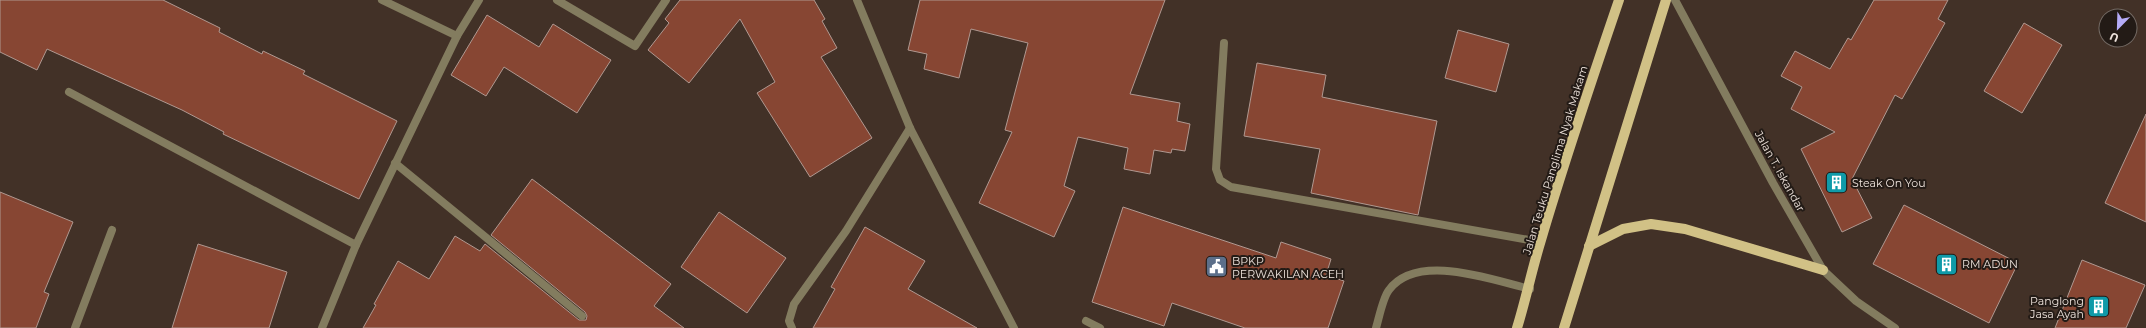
<svg xmlns="http://www.w3.org/2000/svg" width="2146" height="328" viewBox="0 0 2146 328" font-family="Montserrat,sans-serif">
<style>
.building{fill:#874633;stroke:#b09890}
.lines{fill:none;stroke-linecap:round;stroke-linejoin:round}
.service{stroke:#837c5f;stroke-width:8}
.minor{stroke:#837c5f;stroke-width:8}
.tertiary{stroke:#837c5f;stroke-width:8}
.primary{stroke:#d1c186;stroke-width:10}
.labels{text-anchor:middle;stroke-width:4;stroke-linejoin:round;paint-order:stroke}
.street-label{font-size:11px;fill:#eee3dc;stroke:#231b16}
.poi-label{font-size:11px;fill:#eee3dc;stroke:#231b16;text-anchor:start}
</style>
<rect width="100%" height="100%" fill="#423127"/>
<g class="building">
<polygon points="0,0 163,0 220,28 219,32 262,54 263,51 305,71 303,74 397,121 359,199 223,134 224,132 182,110 47,49 37,70 0,52"/>
<polygon points="680,0 814,0 825,19 822,21 837,48 821,57 872,138 810,177 757,93 775,82 740,19 689,83 648,50 669,23 665,19"/>
<polygon points="920,0 1165,0 1130,94 1180,103 1177,121 1190,124 1185,151 1172,149 1171,153 1154,150 1150,174 1124,169 1128,148 1078,137 1064,186 1075,191 1054,237 979,203 1012,132 1005,130 1028,43 971,29 959,78 924,69 927,54 908,50"/>
<polygon points="1874,0 1948,0 1938,19 1945,23 1902,99 1895,95 1852,179 1872,218 1842,232 1801,149 1835,132 1791,109 1802,87 1781,76 1795,51 1830,69 1848,38 1851,40"/>
<polygon points="487,15 539,47 553,24 611,60 577,113 504,67 486,96 451,75"/>
<polygon points="2024,23 2062,45 2022,113 1984,91"/>
<polygon points="1458,30 1509,44 1496,92 1445,78"/>
<polygon points="1257,63 1326,75 1322,97 1437,121 1418,215 1311,193 1320,149 1244,136"/>
<polygon points="2146,114 2146,222 2105,203"/>
<polygon points="532,179 671,284 654,306 684,328 363,328 376,305 374,304 398,261 429,279 455,236 480,251 485,244 579,320 586,320 587,316 585,312 491,235"/>
<polygon points="0,192 73,222 44,292 49,294 36,328 0,328"/>
<polygon points="1904,205 2018,263 1989,323 1873,264"/>
<polygon points="1123,207 1276,258 1281,242 1331,259 1326,275 1344,281 1328,328 1245,328 1172,303 1164,326 1092,302"/>
<polygon points="719,212 786,258 747,313 681,267"/>
<polygon points="865,227 925,261 908,289 977,328 813,328 835,289 831,287"/>
<polygon points="198,244 287,272 269,328 172,328"/>
<polygon points="2082,260 2145,285 2126,328 2055,328"/>
</g>
<g class="lines">
<g class="service">
<polyline points="1086,321 1100,328"/>
<path d="M1376,328C1379,318 1383,297 1389,290C1417,252 1492,280 1530,289"/>
</g>
<g class="minor">
<polyline points="382,0 457,36"/>
<polyline points="557,0 635,46 666,0"/>
<polyline points="857,0 910,128 1014,328"/>
<polyline points="1224,43 1216,169 1220,180 1231,187 1540,242"/>
<polyline points="69,92 356,245"/>
<polyline points="395,163 582,316"/>
<polyline points="75,328 112,230"/>
<polyline points="322,328 356,245 457,36 479,0"/>
<polyline points="792,328 789,321 794,304 846,231 910,128"/>
</g>
<polyline class="tertiary" points="1675,0 1773,183 1823,270 1856,301 1895,328"/>
<g class="primary">
<polyline points="1589,246 1623,229 1651,224 1685,229 1823,270"/>
<path d="M1517,328C1526,299 1532,269 1541,240C1565,159 1592,79 1619,0"/>
<polyline points="1564,328 1666,0"/>
</g>
</g>
<defs>
<symbol id="building-square" viewBox="-11 -11 22 22"><rect x="-9" y="-9" width="18" height="18" rx="4" fill="#0f9aa8" stroke="#231b16"/><path d="M-4-6H4V6H1V3H-1V6H-4ZM-2.5-4.3h1.7v1.8h-1.7ZM.8-4.3h1.7v1.8H.8ZM-2.5-1h1.7V.8h-1.7ZM.8-1h1.7V.8H.8Z" fill="#fff"/></symbol>
<symbol id="civic-square" viewBox="-11 -11 22 22"><rect x="-9" y="-9" width="18" height="18" rx="4" fill="#5c6f8a" stroke="#231b16"/><path d="M-.6-6.5H3V-4.5H.6V-3L4-1V1h2V6H-6V1h2V-1L-.6-3ZM-1.2 2.5V6h2.4V2.5Z" fill="#fff"/></symbol>
</defs>
<g fill-rule="evenodd">
<use href="#building-square" x="1824" y="170" width="25" height="25"/>
<use href="#building-square" x="1934" y="252" width="25" height="25"/>
<use href="#civic-square" x="1204" y="254" width="25" height="25"/>
<use href="#building-square" x="2086" y="294" width="25" height="25"/>
</g>
<g class="labels">
<g class="street-label">
<text transform="translate(1555 160) rotate(-73)" y="4">Jalan Teuku Panglima Nyak Makam</text>
<text transform="translate(1780 171) rotate(61)" y="4">Jalan T. Iskandar</text>
</g>
<g class="poi-label">
<text x="1852" y="187">Steak On You</text>
<text x="1232" y="265">BPKP<tspan x="1232" dy="13">PERWAKILAN ACEH</tspan></text>
<text x="1962" y="268">RM ADUN</text>
<text x="2084" y="305" text-anchor="end">Panglong<tspan x="2084" dy="13">Jasa Ayah</tspan></text>
</g>
</g>
<g transform="translate(2118 28) rotate(203)"><circle r="19" fill="#231b16" stroke="#746b65"/>
<path d="M0-3L7 15L0 10L-7 15Z" fill="#b5acf8"/>
<text y="-6" font-size="11" font-weight="bold" text-anchor="middle" fill="#eee3dc">U</text>
</g>
</svg>
